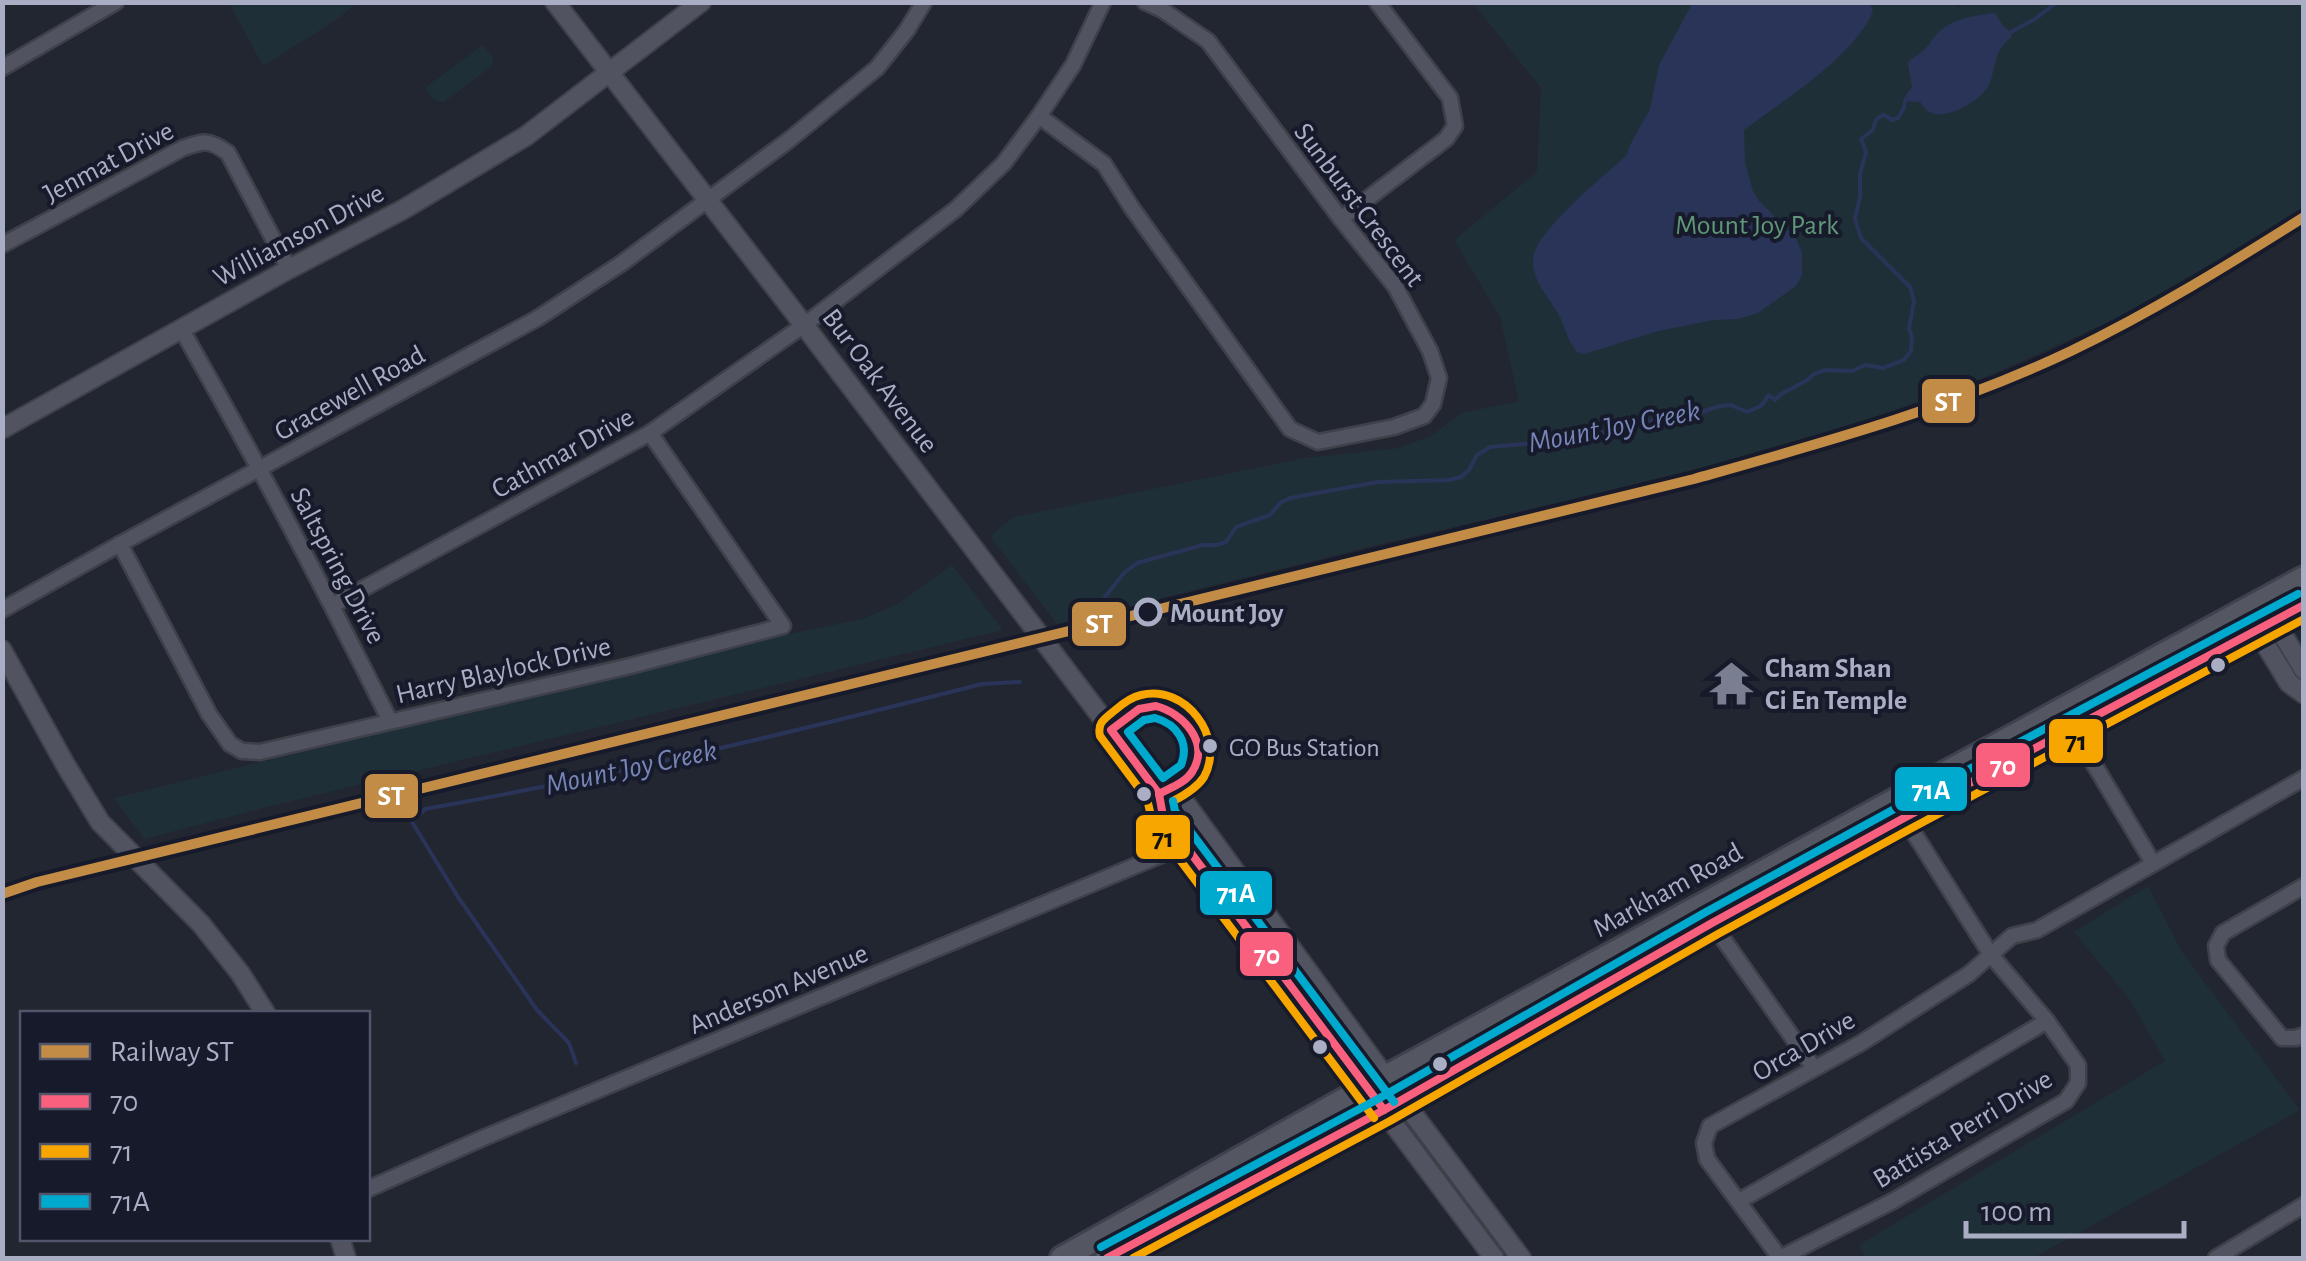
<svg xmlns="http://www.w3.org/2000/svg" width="2306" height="1261" viewBox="0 0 2306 1261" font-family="'Alegreya Sans',sans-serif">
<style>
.green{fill:#1f2f37}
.water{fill:#2a3458}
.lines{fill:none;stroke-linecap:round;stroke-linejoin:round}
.stream{stroke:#2a3458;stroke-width:4}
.minor-casing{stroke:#3f414a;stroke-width:19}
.tertiary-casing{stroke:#3f414a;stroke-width:22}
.primary-casing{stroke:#3f424e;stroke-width:28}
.minor{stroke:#515460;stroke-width:14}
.tertiary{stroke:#515460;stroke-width:18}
.primary{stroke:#545761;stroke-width:22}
.bus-1-casing{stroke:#161a2b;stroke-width:15}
.bus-2-casing{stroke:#161a2b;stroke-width:15}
.bus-3-casing{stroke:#161a2b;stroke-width:15}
.bus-1{stroke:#f8607d;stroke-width:8}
.bus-2{stroke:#f7a600;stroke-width:8}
.bus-3{stroke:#00a9ce;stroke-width:8}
.rail-1-casing{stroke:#161a2b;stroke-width:18}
.rail-1{stroke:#c38c46;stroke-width:10}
.stop-dot{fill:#161a2b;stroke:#a9aec5;stroke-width:5}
.bus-dot{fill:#a9aec5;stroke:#161a2b;stroke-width:4}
.labels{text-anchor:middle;stroke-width:8;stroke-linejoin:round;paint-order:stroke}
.bus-label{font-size:26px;fill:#a9aec5;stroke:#161a2b;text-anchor:start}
.street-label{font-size:28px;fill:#a9aec5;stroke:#161a2b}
.park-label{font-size:28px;fill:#5f9778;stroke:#161a2b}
.stop-label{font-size:28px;font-weight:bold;fill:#a9aec5;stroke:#161a2b;text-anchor:start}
.poi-label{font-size:28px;font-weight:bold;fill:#a9aec5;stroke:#161a2b;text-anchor:start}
.water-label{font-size:30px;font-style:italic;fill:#7684b6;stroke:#161a2b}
.line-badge{stroke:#161a2b;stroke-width:4}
.badge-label{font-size:28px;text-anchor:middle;font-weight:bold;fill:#fff}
.pale-badge-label{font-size:28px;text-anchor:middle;font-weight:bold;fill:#111}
</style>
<rect width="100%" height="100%" fill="#222631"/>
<g class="green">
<polygon points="1954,2 1958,8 1967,2 2303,3 2303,208 2221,259 2113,320 1991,375 1845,428 1682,474 1381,544 1057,624 990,536 1014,517 1305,458 1399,448 1431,436 1462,413 1519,401 1500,317 1454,240 1537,172 1541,88 1473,3"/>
<polygon points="229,3 358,3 333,22 263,66"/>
<polygon points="483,45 493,58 492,66 444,102 434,100 425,88"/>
<polygon points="952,565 1003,630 271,806 144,839 114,798 765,639 862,619 896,605"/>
<polygon points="2148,886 2182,952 2300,1110 2033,1258 1866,1258 1859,1245 2165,1061 2130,1000 2074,932"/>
</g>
<g class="water">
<path d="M1693,2L1870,3L1873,11C1854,57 1784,100 1744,130L1745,163L1753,191L1759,201L1796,238L1802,253V275L1796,286L1758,313L1738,319L1714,320L1658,331L1584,354L1577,352C1568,341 1566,330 1560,317C1551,299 1532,282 1533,260C1534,232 1605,175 1627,155L1629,147L1650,109L1659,65Z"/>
<path d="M1995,13L2003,26L2011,32L2012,36C2006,42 2000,48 1997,56C1993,68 1993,83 1983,93C1973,104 1946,119 1932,113C1926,111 1924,107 1920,102L1905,101L1904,98L1912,87L1908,63C1914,56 1921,54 1926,48C1930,44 1932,39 1936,35C1951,18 1974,16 1995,13Z"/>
</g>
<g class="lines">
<g class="stream">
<polyline points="2011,32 2035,19 2057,2"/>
<path d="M1105,597L1124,573L1137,563L1203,545H1216L1226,542L1236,527L1270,515L1280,503L1290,498L1378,482L1449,480L1461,477L1469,470L1477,455L1490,447L1579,439L1639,423L1692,415L1720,406L1731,405L1747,412L1761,406L1769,395L1775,400L1781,394L1806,381L1814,374L1825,370L1852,371L1866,365L1883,368L1904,360L1911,351L1912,337L1909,329L1914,301L1910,287L1861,238L1855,219L1860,197V174L1866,152L1861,139L1873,130C1875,122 1875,118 1884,115L1892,120L1898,118L1904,108L1905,101"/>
<path d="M576,1063L569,1043L537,1010L458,897L412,822L425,809C613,776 797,731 982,684L1020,682"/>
</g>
<defs>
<g id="minor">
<polyline points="2,68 116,2"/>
<polyline points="1039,116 1104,164 1132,208 1290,429 1318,442 1394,427 1424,416 1433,404 1439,378 1430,351 1395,286 1341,219 1208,41 1161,9 1145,2"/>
<polyline points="1341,219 1446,139 1455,126 1450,98 1377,2"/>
<path d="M2,245L183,148C204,141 209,139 228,153L289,269"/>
<path d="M182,330C255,458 324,588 390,721"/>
<polyline points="120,544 209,714 230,744 242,751 260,752 630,666 783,626 650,433"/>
<polyline points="333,605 650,433 804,325 956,209 1004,163 1039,116 1073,65 1103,2"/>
<polyline points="2,610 120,544 538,318 622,263 789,140 877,68 907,30 924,2"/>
<polyline points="2075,727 2082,744 2153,863"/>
<polyline points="1900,811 1991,955 2047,1021 2078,1065 2078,1083 2066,1101 1893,1201 1780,1258 1707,1159 1704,1143 1710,1126 1861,1043 1969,974 2012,936 2037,930 2304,778"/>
<polyline points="2304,886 2223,933 2216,946 2218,960 2282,1038 2296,1038 2304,1035"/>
<polyline points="1712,923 1814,1068"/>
<polyline points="368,1189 483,1138 1209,835"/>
<path d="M1739,1201C1843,1143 1944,1081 2047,1021"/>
<polyline points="2216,1258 2304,1205"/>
</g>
<g id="tertiary">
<polyline points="555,2 804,325 1138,765 1159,794 1163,816 1494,1258"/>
<polyline points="2,429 289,269 404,209 526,136 701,2"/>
<polyline points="2268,610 2304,670"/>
<polyline points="2250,619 2289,683 2304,694"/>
<polyline points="2,650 65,764 100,822 201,924 240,973 266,1014"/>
<polyline points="1159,794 1183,800 1372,1059 1521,1258"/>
<polyline points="340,1238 346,1258"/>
</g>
<g id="primary">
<polyline points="1062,1258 1367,1087 2304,578"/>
<polyline points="1107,1258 1384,1110 1712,923 1904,818 2304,605"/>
</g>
</defs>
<use href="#minor" class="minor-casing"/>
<use href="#tertiary" class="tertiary-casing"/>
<use href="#primary" class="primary-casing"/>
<use href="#minor" class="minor"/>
<use href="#tertiary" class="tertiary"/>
<use href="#primary" class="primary"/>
<defs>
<g id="bus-1">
<path d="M1156,706C1183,713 1211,743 1192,772C1185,783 1170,788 1159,794L1111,730L1139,709Z"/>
<polyline points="1159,794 1163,816 1384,1110"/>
<polyline points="1107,1258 1384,1110 1712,923 1904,818 2304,605"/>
</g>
<g id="bus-2">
<path d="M1173,801C1185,795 1197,788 1204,777C1226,737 1185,684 1141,695C1131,697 1122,704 1114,711C1104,719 1097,723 1100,736L1147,799L1153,824L1374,1118"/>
<polyline points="1133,1258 1390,1121 1718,934 1910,829 2304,619"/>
</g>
<g id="bus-3">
<path d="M1155,718C1177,724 1190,743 1181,765L1163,778L1128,732L1144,720Z"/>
<polyline points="1173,801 1175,811 1394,1102"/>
<polyline points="1101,1247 1378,1099 1706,912 1898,807 2298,594"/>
</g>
</defs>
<use href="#bus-1" class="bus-1-casing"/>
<use href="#bus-2" class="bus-2-casing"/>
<use href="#bus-3" class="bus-3-casing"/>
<use href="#bus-1" class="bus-1"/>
<use href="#bus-2" class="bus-2"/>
<use href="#bus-3" class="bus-3"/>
<defs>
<path id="rail-1" d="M2,894L37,882L1694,479C1822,443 1951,408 2071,351C2152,312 2228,265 2304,217"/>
</defs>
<use href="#rail-1" class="rail-1-casing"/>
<use href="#rail-1" class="rail-1"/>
</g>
<defs>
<symbol id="temple-bare" viewBox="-9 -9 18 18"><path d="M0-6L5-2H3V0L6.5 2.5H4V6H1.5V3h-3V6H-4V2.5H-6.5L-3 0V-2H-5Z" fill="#7a7e91" stroke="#161a2b" stroke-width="2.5" paint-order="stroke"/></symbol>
</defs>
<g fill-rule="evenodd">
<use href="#temple-bare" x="1700" y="652" width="63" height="63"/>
</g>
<circle class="stop-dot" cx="1148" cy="612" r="12"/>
<g class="bus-dot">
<circle cx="2218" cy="665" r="9"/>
<circle cx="1210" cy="746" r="9"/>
<circle cx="1144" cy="794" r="9"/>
<circle cx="1320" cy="1047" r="9"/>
<circle cx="1440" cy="1064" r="9"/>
</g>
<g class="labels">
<g class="bus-label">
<text x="1229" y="756">GO Bus Station</text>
</g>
<g class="street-label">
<text transform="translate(108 161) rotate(-28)" y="10">Jenmat Drive</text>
<text transform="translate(1360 204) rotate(53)" y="10">Sunburst Crescent</text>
<text transform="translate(298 234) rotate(-28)" y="10">Williamson Drive</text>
<text transform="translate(881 380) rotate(53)" y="10">Bur Oak Avenue</text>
<text transform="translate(349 392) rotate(-29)" y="10">Gracewell Road</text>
<text transform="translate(562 452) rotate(-29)" y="10">Cathmar Drive</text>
<text transform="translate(339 565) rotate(62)" y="10">Saltspring Drive</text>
<text transform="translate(503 669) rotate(-13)" y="10">Harry Blaylock Drive</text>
<text transform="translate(1667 889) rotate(-29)" y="10">Markham Road</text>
<text transform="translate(778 988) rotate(-23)" y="10">Anderson Avenue</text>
<text transform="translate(1803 1045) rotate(-30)" y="10">Orca Drive</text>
<text transform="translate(1962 1128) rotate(-31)" y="10">Battista Perri Drive</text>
</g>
<g class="park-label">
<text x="1757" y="234">Mount Joy Park</text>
</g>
<g class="stop-label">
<text x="1170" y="622">Mount Joy</text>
</g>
<g class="poi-label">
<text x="1765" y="677">Cham Shan<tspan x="1765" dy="32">Ci En Temple</tspan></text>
</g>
<g class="water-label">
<text transform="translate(1614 426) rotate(-11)" y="10">Mount Joy Creek</text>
<text transform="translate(631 767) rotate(-12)" y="10">Mount Joy Creek</text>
</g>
</g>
<g class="line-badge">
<rect x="1920" y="377" width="57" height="48" rx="10" fill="#c38c46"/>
<rect x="1070" y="600" width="58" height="48" rx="10" fill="#c38c46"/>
<rect x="2047" y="717" width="58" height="48" rx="10" fill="#f7a600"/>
<rect x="1974" y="741" width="58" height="48" rx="10" fill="#f8607d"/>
<rect x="1893" y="765" width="76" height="48" rx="10" fill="#00a9ce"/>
<rect x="363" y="772" width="57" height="48" rx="10" fill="#c38c46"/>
<rect x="1134" y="813" width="58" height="48" rx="10" fill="#f7a600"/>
<rect x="1198" y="869" width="76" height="48" rx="10" fill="#00a9ce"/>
<rect x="1238" y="930" width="57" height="48" rx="10" fill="#f8607d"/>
</g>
<g class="badge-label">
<text x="1948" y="411">ST</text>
<text x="1099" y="633">ST</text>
<text x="2003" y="775">70</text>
<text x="1931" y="799">71A</text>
<text x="391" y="805">ST</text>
<text x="1236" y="902">71A</text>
<text x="1267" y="964">70</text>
</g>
<g class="pale-badge-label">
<text x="2076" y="750">71</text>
<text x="1163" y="847">71</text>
</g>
<rect width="2306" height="1261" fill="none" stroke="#a9aec5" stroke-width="10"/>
<rect x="20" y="1011" width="350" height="230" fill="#161a2b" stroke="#515569" stroke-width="2.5"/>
<rect x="40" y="1044" width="50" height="15" fill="#c38c46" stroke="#515569" stroke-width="2.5"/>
<text x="110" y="1061" font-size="30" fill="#a9aec5">Railway ST</text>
<rect x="40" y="1094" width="50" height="15" fill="#f8607d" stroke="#515569" stroke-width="2.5"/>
<text x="110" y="1111" font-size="30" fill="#a9aec5">70</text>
<rect x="40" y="1144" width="50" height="15" fill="#f7a600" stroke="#515569" stroke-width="2.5"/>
<text x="110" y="1161" font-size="30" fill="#a9aec5">71</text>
<rect x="40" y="1194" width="50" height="15" fill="#00a9ce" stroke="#515569" stroke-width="2.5"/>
<text x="110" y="1211" font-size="30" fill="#a9aec5">71A</text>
<path d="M1966 1221v15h218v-15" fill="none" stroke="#a9aec5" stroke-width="5"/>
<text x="1981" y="1221" font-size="30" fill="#a9aec5" stroke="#161a2b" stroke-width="8" paint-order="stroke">100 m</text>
</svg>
